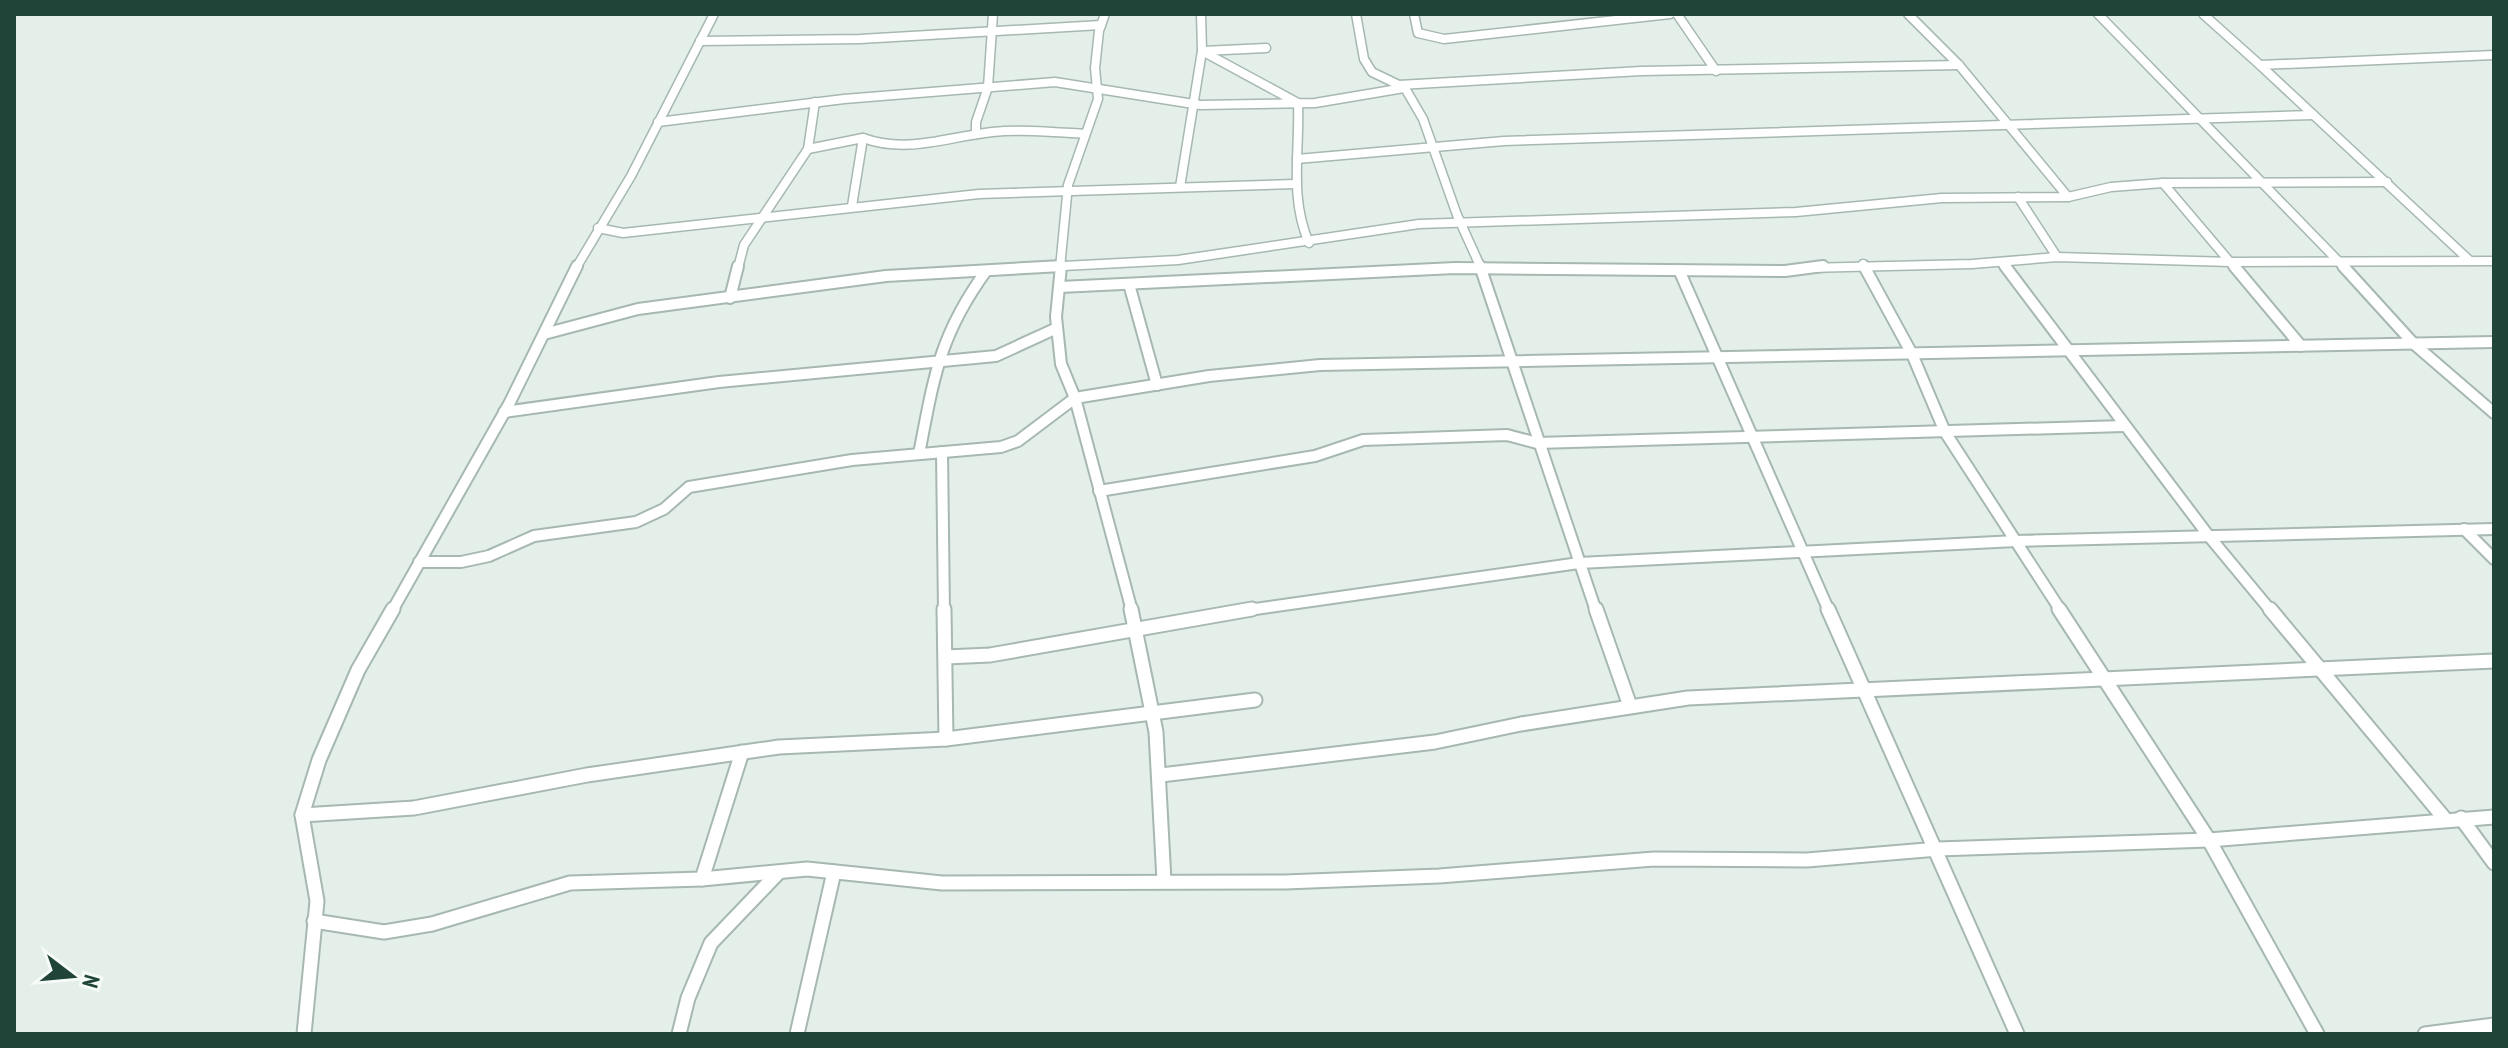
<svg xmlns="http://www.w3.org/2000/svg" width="2508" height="1048" viewBox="0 0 2508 1048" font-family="'PT Sans Narrow',sans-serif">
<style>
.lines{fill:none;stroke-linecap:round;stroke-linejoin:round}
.minor-far2-casing{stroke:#a6b8b1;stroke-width:11}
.minor-far1-casing{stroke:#a6b8b1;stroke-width:14}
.minor-casing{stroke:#a6b8b1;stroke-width:17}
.minor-far2{stroke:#fff;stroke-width:8}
.minor-far1{stroke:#fff;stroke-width:10}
.minor{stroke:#fff;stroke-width:13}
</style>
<rect width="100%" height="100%" fill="#e4efea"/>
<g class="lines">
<defs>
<g id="minor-far2">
<polyline points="1356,14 1364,59 1372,72 1405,88 1423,119 1457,215 1481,268"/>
<polyline points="1414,14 1418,33 1444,39 1670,14"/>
<polyline points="1677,14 1716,71"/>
<polyline points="1908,14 1959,65 2068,197"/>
<polyline points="2098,14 2345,268"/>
<polyline points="2203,14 2260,65"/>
<polyline points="700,41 860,39 1101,25"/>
<path d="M1202,51L1298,103C1300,151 1289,197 1309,243"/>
<polyline points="1203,51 1266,48"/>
<polyline points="1399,85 1641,71 1959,65"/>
<polyline points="658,122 844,99 1055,82 1200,105 1315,103 1404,88"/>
<polyline points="976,134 976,122 988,87 993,14"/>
<path d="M863,138C907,154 947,137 992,132C1023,129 1054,132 1085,134"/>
<polyline points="808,149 863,138 852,206"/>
<polyline points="1297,159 1504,141 2313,115"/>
<polyline points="2163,183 2235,268"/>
<polyline points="1180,187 1202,51 1201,14"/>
<polyline points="2018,197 2057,257"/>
<polyline points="598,228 623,233 979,194 1295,184"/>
<polyline points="2469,260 2260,65 2494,55"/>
<polyline points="2002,263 2006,268"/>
<polyline points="1863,264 1865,268"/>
<polyline points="576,268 631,176 714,14"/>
<polyline points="738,268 744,245 808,149 815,102"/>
<polyline points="1025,268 1178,260 1419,224 1796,212 1942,198 2068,197 2111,187 2163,183 2387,182"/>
<polyline points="1060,268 1068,185 1098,99 1095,68 1099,31 1105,14"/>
<polyline points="1447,268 1496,268"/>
<polyline points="1806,268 1972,264 2057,257 2231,262 2494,261"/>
</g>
<g id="minor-far1">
<polyline points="1061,266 1056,317 1061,364 1075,398 1132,611"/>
<polyline points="1480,266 1596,611"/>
<polyline points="1864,266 1912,354 1945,432 2061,611"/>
<polyline points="2005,266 2208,535 2271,611"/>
<polyline points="2234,266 2301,346"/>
<polyline points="2343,266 2414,344 2494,413"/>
<polyline points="1679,270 1829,611"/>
<polyline points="1129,284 1157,385"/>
<polyline points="1060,287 1455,268 1785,271 1823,266"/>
<polyline points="730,298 738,266"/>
<polyline points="544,334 638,309 886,276 1062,266"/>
<polyline points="504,412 719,382 996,356 1057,328"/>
<polyline points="942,452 944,611"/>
<path d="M919,454C934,377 939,336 986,271"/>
<polyline points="1099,491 1315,456 1363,440 1507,435 1537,443 2124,426"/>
<polyline points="2464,529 2494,559"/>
<polyline points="419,562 461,562 489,556 534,536 636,522 664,509 689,487 852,460 1001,447 1018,441 1075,398 1209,376 1320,365 2494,342"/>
<polyline points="392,611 509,404 577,266"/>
<polyline points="1241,611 1579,563 2016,541 2494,529"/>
</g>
<g id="minor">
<polyline points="944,609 946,739"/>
<polyline points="1131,609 1156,732 1164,881"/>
<polyline points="1596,609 1630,706"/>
<polyline points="1828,609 2017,1034"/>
<polyline points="2059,609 2209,840 2317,1034"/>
<polyline points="2270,609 2445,819"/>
<polyline points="946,657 990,655 1252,609"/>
<polyline points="1161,775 1435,742 1521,724 1688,698 2494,661"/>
<polyline points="302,815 414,808 587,775 779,747 946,739 1255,700"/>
<polyline points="2461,818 2494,863"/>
<polyline points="702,879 742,752"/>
<polyline points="314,921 384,932 432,924 570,883 702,879 807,869 942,883 1285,882 1439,876 1654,859 1807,860 1938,849 2209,840 2494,817"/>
<polyline points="304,1034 317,901 302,815 319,760 358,670 393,609"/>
<polyline points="679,1034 688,998 711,943 779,872"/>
<polyline points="797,1034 834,872"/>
<polyline points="2425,1034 2494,1025"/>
</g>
</defs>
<use href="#minor-far2" class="minor-far2-casing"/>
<use href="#minor-far1" class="minor-far1-casing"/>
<use href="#minor" class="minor-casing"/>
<use href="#minor-far2" class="minor-far2"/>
<use href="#minor-far1" class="minor-far1"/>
<use href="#minor" class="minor"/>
</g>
<rect width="2508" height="1048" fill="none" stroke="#214438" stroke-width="32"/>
<g transform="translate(72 976) rotate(106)" stroke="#f6fbf8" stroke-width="6" paint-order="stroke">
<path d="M0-6L14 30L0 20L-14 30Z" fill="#214438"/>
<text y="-12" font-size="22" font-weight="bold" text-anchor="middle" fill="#214438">N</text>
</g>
</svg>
